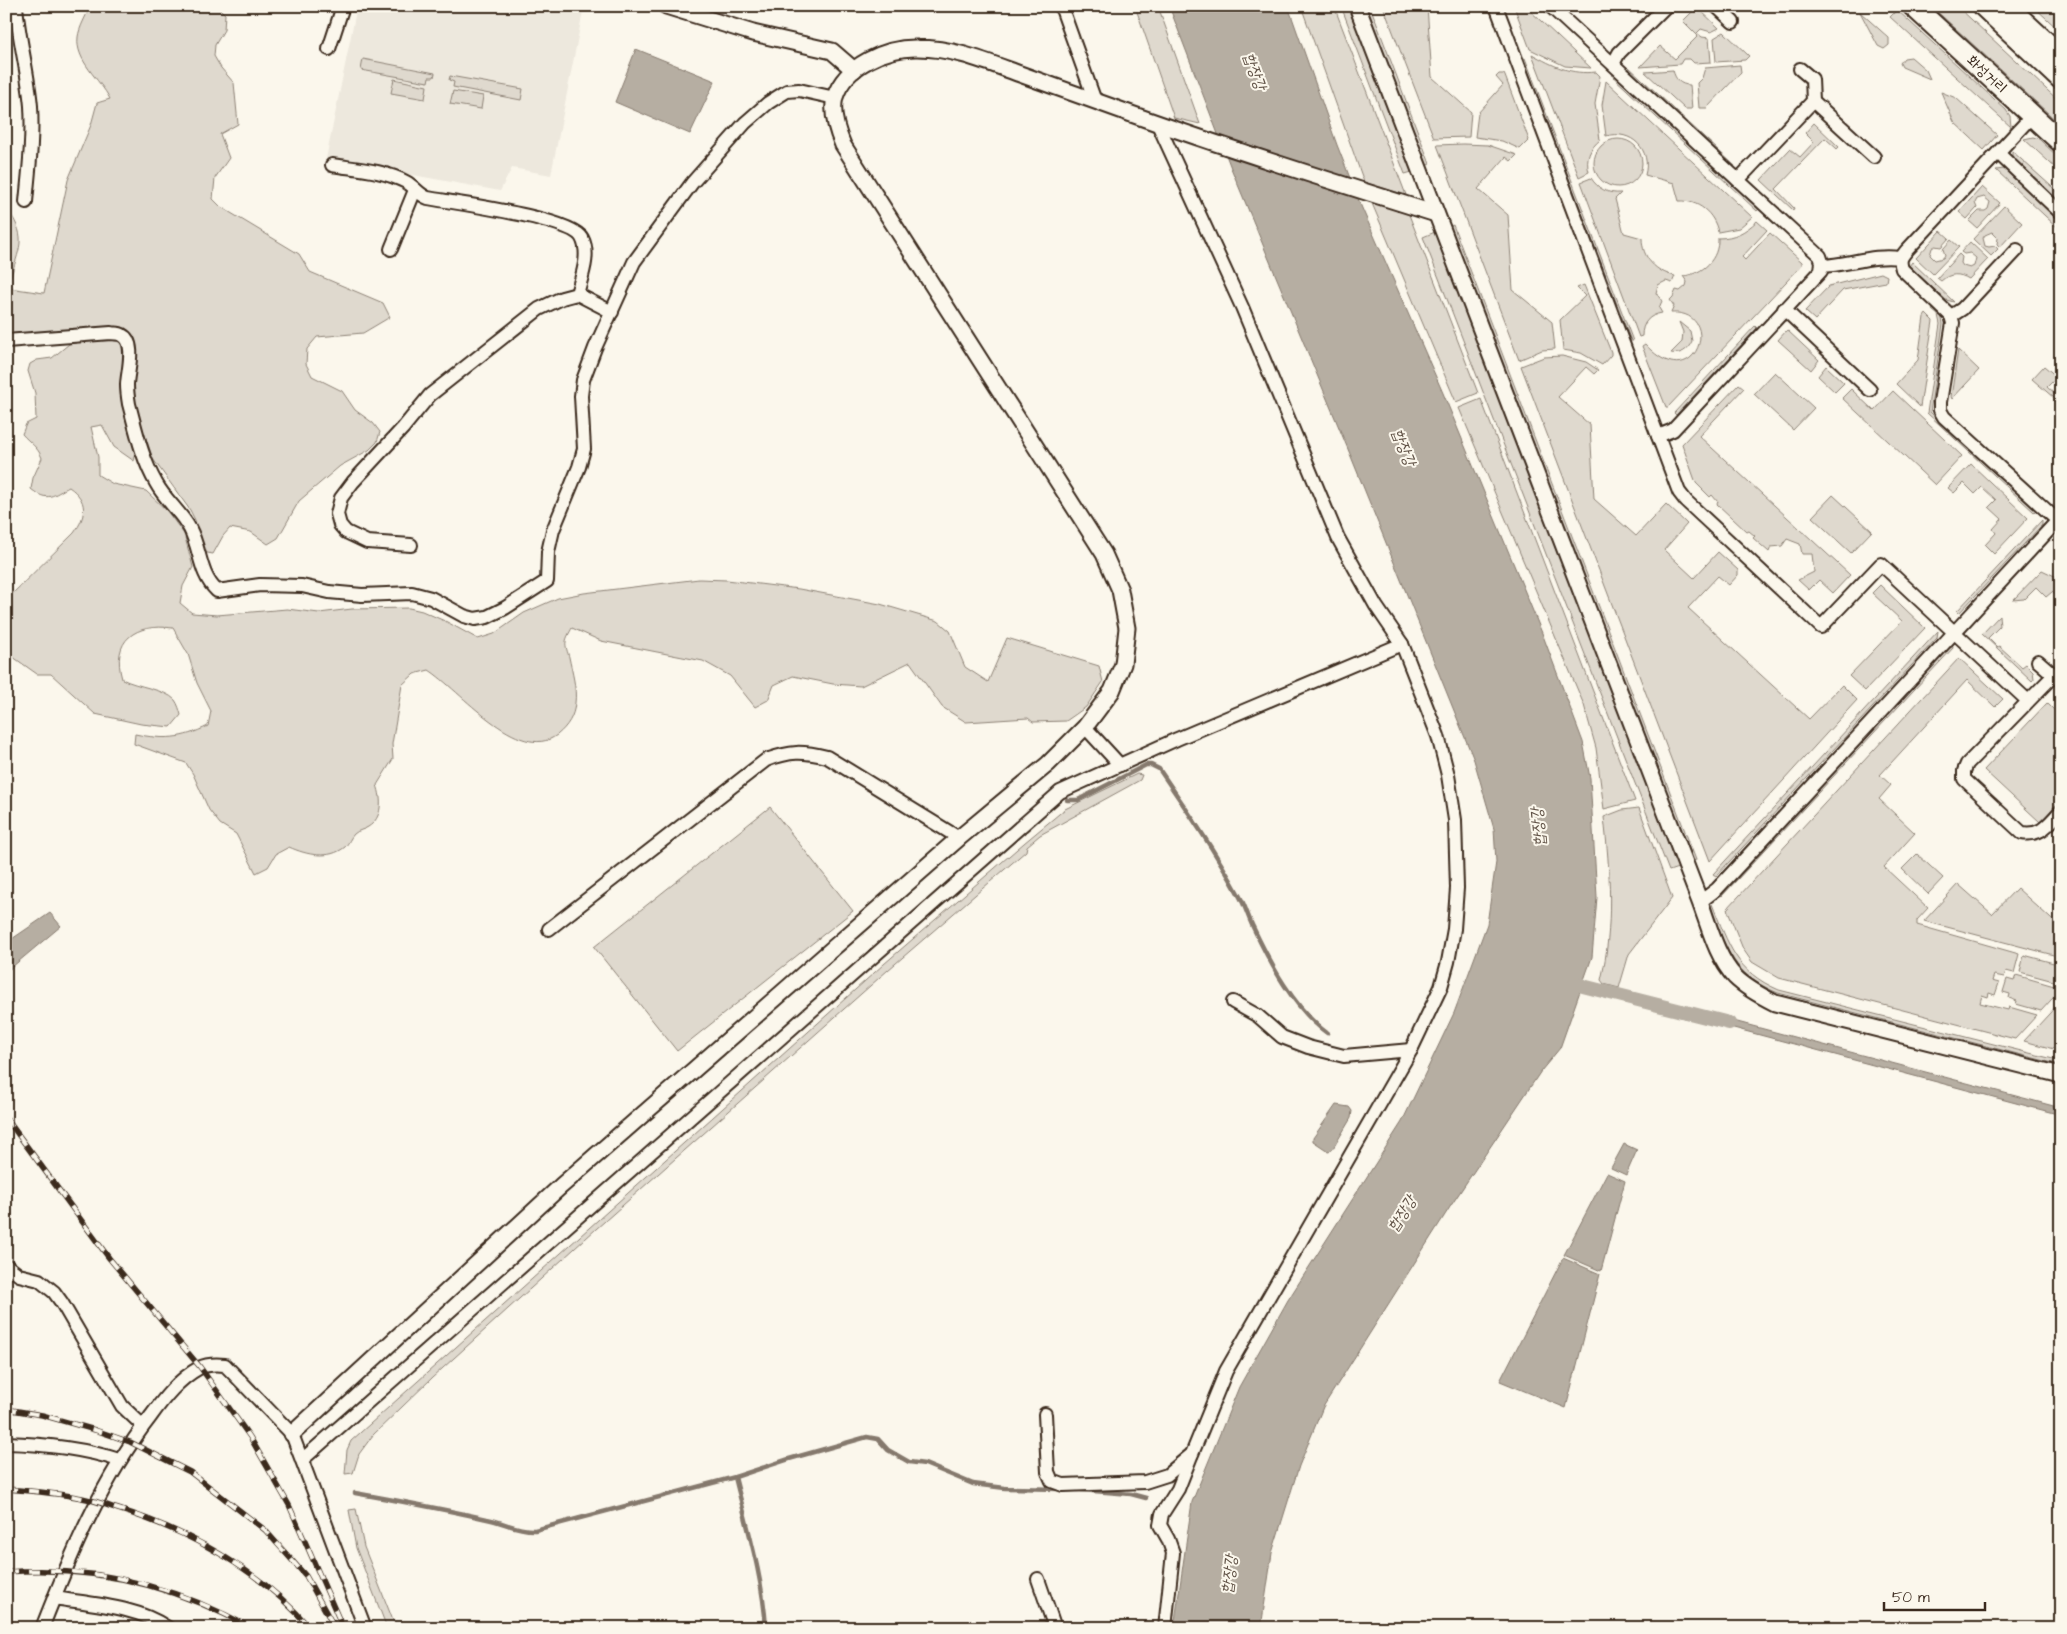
<svg xmlns="http://www.w3.org/2000/svg" width="2067" height="1634" viewBox="0 0 2067 1634" font-family="'Architects Daughter','Poor Story',sans-serif">
<style>
.built{fill:#ede8dd}
.green{fill:#dfd9ce;stroke:#8d8276}
.water{fill:#b6aea2;stroke:#85796d}
.lines{fill:none;stroke-linecap:round;stroke-linejoin:round}
.stream{stroke:#85796d;stroke-width:4.5}
.canal{stroke:#b6aea2;stroke-width:14}
.minor-casing{stroke:#3b2a1e;stroke-width:16}
.tertiary-casing{stroke:#3b2a1e;stroke-width:19}
.primary-casing{stroke:#3b2a1e;stroke-width:24}
.trunk-casing{stroke:#3b2a1e;stroke-width:25}
.minor{stroke:#fbf7ec;stroke-width:12}
.tertiary{stroke:#fbf7ec;stroke-width:15}
.primary{stroke:#fbf7ec;stroke-width:20}
.trunk{stroke:#fbf7ec;stroke-width:21}
.rail-casing{stroke:#3b2a1e;stroke-width:5.5}
.rail{stroke:#fbf7ec;stroke-width:4;stroke-dasharray:11;stroke-linecap:butt}
.labels{text-anchor:middle;stroke-width:4;stroke-linejoin:round;paint-order:stroke}
.street-label{font-size:15px;fill:#3b2a1e;stroke:#fbf7ec}
.water-label{font-size:16px;font-style:italic;fill:#605246;stroke:#fbf7ec}
</style>
<rect width="100%" height="100%" fill="#fbf7ec"/>
<filter id="ink" filterUnits="userSpaceOnUse"><feTurbulence type="fractalNoise" baseFrequency=".02" numOctaves="2"/><feDisplacementMap in="SourceGraphic" scale="10" xChannelSelector="R" yChannelSelector="G"/><feConvolveMatrix kernelMatrix="1 2 1 2 8 2 1 2 1" color-interpolation-filters="sRGB"/></filter>
<g filter="url(#ink)">
<polygon class="built" points="357,6 584,6 551,175 512,168 500,191 326,159"/>
<g class="green">
<path d="M105,6H217L225,14L224,30L215,45L214,56L221,68L234,83L238,124L220,134L229,158L215,178L213,199L221,207L299,254L310,272L383,303L390,317L363,333L317,337L307,349L306,364L312,376L342,391L355,410L373,423L380,432L377,442L369,450L340,466L299,501L278,538L268,544L251,532L230,528L223,536L213,554L202,552L195,520L190,510L153,459L135,406L133,386L136,350L133,337L126,328H106L6,336V290L9,288L44,293L68,180L91,125L97,103L110,99C100,79 75,61 78,37C79,28 86,16 90,7L104,10Z"/>
<polygon points="1135,6 1158,6 1200,124 1174,118"/>
<polygon points="1301,6 1334,6 1406,195 1364,182"/>
<polygon points="1341,6 1349,6 1412,172 1405,174"/>
<polygon points="1366,6 1370,6 1430,164 1426,166"/>
<polygon points="1383,6 1427,6 1432,77 1471,112 1469,137 1434,138"/>
<polygon points="1514,6 1525,6 1591,68 1565,66 1530,49"/>
<polygon points="1931,6 1957,6 2061,103 2061,125"/>
<polygon points="2033,6 2061,6 2061,32"/>
<polygon points="1697,7 1719,28 1711,32 1701,29 1697,33 1702,37 1709,38 1711,62 1694,63 1690,59 1683,59 1680,64 1640,67 1660,46 1675,59 1698,36 1683,21"/>
<polygon points="1897,10 2006,110 2010,116 2011,127 1890,17"/>
<polygon points="1860,12 1889,38 1889,45 1884,49 1878,46"/>
<polygon points="1724,32 1749,56 1745,60 1716,62 1714,38"/>
<path d="M1532,54C1553,66 1571,75 1596,72L1600,76L1595,104L1600,140C1590,148 1585,159 1589,172L1579,177Z"/>
<polygon points="1911,57 1926,70 1930,79 1902,67 1900,63 1904,58"/>
<polygon points="1525,58 1633,341 1631,341 1523,59"/>
<polygon points="363,59 435,73 434,77 429,77 428,82 361,70"/>
<polygon points="1740,65 1741,72 1707,108 1699,108 1697,83 1702,78 1705,68"/>
<polygon points="1629,67 1735,166 1730,165 1631,72"/>
<path d="M1673,70C1675,79 1680,85 1690,85L1692,109H1685L1645,72Z"/>
<polygon points="1499,74 1504,74 1505,76 1529,140 1520,149 1502,141 1475,137 1478,113 1503,85 1496,77"/>
<polygon points="1613,74 1759,209 1757,211 1612,76"/>
<polygon points="450,76 523,89 521,100 453,87 454,82 449,80"/>
<polygon points="394,79 427,86 425,99 391,93"/>
<path d="M1606,81L1752,217L1739,228L1718,232C1714,213 1698,200 1679,201L1674,183L1645,175C1652,150 1632,129 1606,136L1602,105Z"/>
<polygon points="453,91 483,96 481,109 450,104"/>
<polygon points="1941,92 1956,98 1997,135 1984,150 1954,122"/>
<polygon points="1814,123 1839,147 1837,149 1825,138 1776,189 1794,208 1793,210 1761,180 1790,149 1800,157 1814,142 1805,133"/>
<polygon points="2033,137 2039,139 2061,160 2061,173 2024,139"/>
<circle cx="1618" cy="163" r="24"/>
<polygon points="1463,144 1488,145 1517,155 1511,161 1506,157 1478,189 1508,215 1513,290 1552,322 1555,349 1542,350 1519,360 1437,145"/>
<polygon points="2012,151 2061,195 2061,205 2012,159"/>
<polygon points="2004,169 2060,220 2060,230 1996,170"/>
<path d="M1591,178C1598,189 1608,194 1621,193L1615,199L1624,233L1642,238C1642,258 1656,272 1675,276L1672,283L1666,281L1658,285L1656,293L1662,301L1659,308L1662,313C1649,315 1642,323 1642,336L1639,337L1581,182Z"/>
<polygon points="1982,187 2000,203 1977,228 1969,221 1979,211 1985,211 1988,209 1990,202 1984,197 1977,199 1975,203 1977,208 1967,219 1959,212"/>
<polygon points="1371,201 1408,212 1478,393 1456,402"/>
<polygon points="2004,206 2022,223 2000,247 1997,244 1998,238 1992,232 1985,235 1983,238 1985,246 1989,247 1995,246 1998,249 1991,256 1973,239"/>
<path d="M6,207C27,237 21,243 11,276L6,280Z"/>
<path d="M1757,221L1767,230L1742,257L1745,260L1770,233L1802,262V265L1668,407H1666L1642,346L1645,344C1696,401 1725,309 1671,313L1674,306L1670,300L1673,297L1676,290L1680,291L1686,286L1687,282L1683,276C1703,274 1719,259 1718,238C1735,238 1745,232 1757,221Z"/>
<polygon points="1453,225 1696,860 1692,861 1449,227"/>
<polygon points="1941,231 1949,238 1941,247 1935,246 1932,248 1930,255 1935,260 1943,258 1945,255 1943,249 1951,240 1959,247 1933,274 1916,258"/>
<polygon points="1435,232 1678,867 1678,868 1669,871 1423,237"/>
<path d="M1970,242L1988,259L1969,279C1959,273 1950,273 1941,281L1937,278L1959,254L1962,257L1961,263L1963,266L1970,268L1974,266L1976,258L1970,253L1964,254L1961,252Z"/>
<polygon points="1912,262 1954,302 1946,300 1909,266"/>
<polygon points="1881,273 1887,276 1886,282 1843,290 1815,320 1805,311 1829,286"/>
<polygon points="1584,285 1611,352 1611,355 1602,365 1581,353 1563,350 1560,320 1585,296 1577,288"/>
<polygon points="1934,307 1941,314 1943,324 1930,412 2036,510 2034,512 1927,413 1940,324 1938,315 1932,310"/>
<polygon points="1926,314 1933,321 1920,407 1896,384 1918,360 1924,317"/>
<path d="M1679,322L1690,331L1692,341C1688,350 1681,355 1671,353L1682,342L1683,332Z"/>
<polygon points="1755,326 1757,328 1676,415 1674,413"/>
<polygon points="1787,330 1819,360 1811,370 1778,340"/>
<path d="M108,337L117,339L123,343L126,354L121,382L136,452L134,461L114,447L102,425L91,427L98,457V475L113,484L146,491L167,511L184,534L193,567L183,586L180,603L192,613L217,615L287,609L319,613L352,609L409,608L422,611L447,622L478,639L494,634L524,613L558,598L584,593L699,579L727,580L799,589L880,604L938,621L950,631L965,667L988,682L1007,638L1099,666L1103,682L1086,707L1066,721L1033,722L1028,718L966,722L942,707L910,662L861,686L833,684L793,676L774,685L768,700L755,707L730,676L703,661L601,641L572,628C570,632 566,638 566,642C565,646 568,653 569,657C572,672 577,688 575,703C574,716 568,726 557,735C519,764 459,689 429,670L414,674L402,685L392,744L393,759L377,785C382,799 383,818 368,827C364,830 358,830 354,834C350,838 349,843 345,847C329,860 307,855 289,847L276,854L268,867L256,873L236,834L220,824L209,810L193,774L186,763L134,744L135,734C164,740 182,739 208,726L211,711L197,683L188,654L173,628C135,623 111,640 122,679C137,687 165,689 175,700C178,704 180,711 181,715L171,727L141,724L95,714L51,674H37L6,652V600L74,533C87,515 88,500 69,487C53,495 48,503 31,489L33,478L42,458C38,447 30,443 22,434L26,424L36,419L35,393L28,371L30,364L37,360L52,358L69,344Z"/>
<polygon points="1958,350 1979,370 1952,399 1951,397"/>
<polygon points="1562,356 1586,362 1598,370 1594,374 1586,367 1558,397 1590,425 1594,499 1636,536 1666,504 1687,524 1664,550 1694,578 1718,552 1738,570 1738,575 1729,585 1718,576 1688,608 1809,719 1842,685 1857,700 1710,861 1521,366 1544,357"/>
<polygon points="1826,366 1844,383 1835,392 1818,376"/>
<polygon points="2044,366 2057,377 2047,387 2061,400 2061,404 2032,379"/>
<polygon points="1775,372 1814,408 1793,430 1754,394"/>
<polygon points="1739,384 1744,388 1699,436 1850,575 1833,593 1819,580 1809,590 1798,580 1814,572 1812,554 1802,554 1800,544 1787,539 1782,546 1771,547 1769,552 1753,538 1755,536 1749,531 1747,532 1717,504 1718,502 1712,495 1710,497 1696,483 1682,444"/>
<polygon points="1851,389 1874,411 1893,391 1962,456 1935,485 1842,398"/>
<polygon points="1481,399 1635,801 1604,809 1596,748 1584,705 1459,408"/>
<polygon points="1971,464 2028,518 1994,554 1985,545 1996,533 1993,529 2002,519 1989,507 1996,500 1982,487 1975,494 1964,483 1954,493 1948,488"/>
<polygon points="1833,495 1872,531 1851,553 1812,517"/>
<polygon points="2042,520 2042,525 1959,613 1957,611"/>
<polygon points="2042,570 2061,579 2061,600 2052,592 2046,597 2036,587 2024,599 2013,600"/>
<polygon points="1880,585 1925,628 1865,691 1849,676 1902,621 1872,593"/>
<polygon points="1999,616 2000,626 1988,638 1997,647 1999,646 2022,667 2026,664 2033,671 2034,679 2032,681 1982,634"/>
<polygon points="1938,631 1937,638 1716,876 1713,874"/>
<polygon points="1954,647 1722,896 1721,892 1949,648"/>
<polygon points="1959,658 2003,699 1995,707 1967,680 1880,775 1891,785 1879,799 1915,833 1884,867 1928,908 1917,920 1917,925 2019,954 2014,973 2006,971 2004,977 1994,975 1992,981 1999,983 1995,995 1989,993 1988,997 1982,995 1980,1003 2008,1010 2009,1007 2037,1015 2015,1039 1779,978 1752,962 1743,949 1727,909"/>
<polygon points="2047,703 2061,717 2061,799 2040,822 1984,770"/>
<polygon points="1137,774 1142,775 1140,780 1040,835 1027,846 1026,851 888,970 596,1229 432,1378 373,1435 359,1454 353,1473 345,1474 347,1450 351,1441 884,964 1024,843 1065,809"/>
<polygon points="770,807 853,911 677,1051 594,947"/>
<path d="M1639,808L1672,898L1629,954L1619,988L1604,984L1601,980C1614,927 1610,871 1604,817L1622,810Z"/>
<polygon points="1917,854 1943,878 1928,894 1902,869"/>
<polygon points="1958,884 1992,914 2017,888 2061,928 2061,957 1924,921"/>
<path d="M1712,904C1729,945 1735,971 1779,990L2061,1061V1065L1778,993C1744,979 1732,963 1719,930C1716,922 1710,912 1712,904Z"/>
<polygon points="2024,955 2061,965 2061,983 2020,972"/>
<polygon points="2016,975 2061,988 2061,989 2041,1011 2016,1004 2017,1001 2009,998 2010,994 2003,992 2007,979 2014,981"/>
<polygon points="2061,1001 2061,1051 2024,1041"/>
<polygon points="356,1509 364,1547 396,1628 387,1628 356,1548 349,1510"/>
</g>
<g class="water">
<polygon points="1169,6 1288,6 1337,145 1361,206 1443,393 1542,633 1583,742 1590,778 1597,897 1592,957 1560,1048 1541,1071 1450,1207 1323,1407 1299,1466 1272,1553 1261,1628 1174,1628 1192,1502 1239,1387 1288,1300 1402,1122 1454,1013 1487,924 1496,862 1494,829 1474,760 1350,454 1231,168"/>
<polygon points="636,49 715,81 690,134 615,102"/>
<polygon points="50,913 61,926 6,972 6,943"/>
<polygon points="1711,1015 2061,1108 2061,1115 1711,1022"/>
<polygon points="1336,1105 1349,1107 1352,1111 1351,1118 1332,1150 1328,1151 1313,1141 1313,1138"/>
<polygon points="1624,1144 1637,1150 1626,1175 1611,1168"/>
<polygon points="1607,1173 1625,1181 1601,1271 1564,1255"/>
<polygon points="1563,1258 1600,1274 1566,1408 1500,1381"/>
</g>
<g class="lines">
<g class="stream">
<path d="M1067,800H1078L1146,765H1151L1159,769C1187,810 1215,851 1239,895C1245,905 1248,917 1253,927C1270,963 1294,1009 1327,1033"/>
<path d="M735,1477C747,1526 763,1578 766,1628"/>
<polyline points="1081,1490 1131,1494 1146,1498"/>
<path d="M355,1493C400,1501 443,1509 487,1519C503,1522 519,1531 535,1530L735,1477L789,1459L867,1437L878,1439L888,1450L909,1462L925,1464L973,1484L1005,1488L1060,1489"/>
</g>
<polyline class="canal" points="1563,981 1729,1023"/>
<defs>
<g id="minor">
<path d="M16,6C19,40 28,72 31,106C33,138 29,170 26,202"/>
<polyline points="1061,6 1095,101"/>
<polyline points="1496,6 1679,492 1686,501 1821,627 1881,564 2028,701"/>
<polyline points="1550,6 1820,256 1822,262 1821,271 1673,430 1658,436"/>
<polyline points="1716,6 1733,22"/>
<polyline points="329,49 343,6"/>
<polyline points="1613,64 1619,53 1666,6"/>
<polyline points="1800,69 1812,79 1813,101"/>
<path d="M2032,116L1907,250C1901,257 1899,260 1902,269L1951,316L1953,323L1940,402V410L1944,417L2057,520"/>
<polyline points="1998,153 2061,213"/>
<path d="M332,165C357,169 383,170 406,182C414,186 419,195 428,198C455,203 571,218 582,238C591,255 581,278 577,294"/>
<polyline points="1738,180 1813,101 1874,157"/>
<polyline points="391,249 415,190"/>
<path d="M1822,266C1848,265 1874,254 1900,258"/>
<polyline points="1784,309 1870,390"/>
<polyline points="1951,316 1962,309 2017,250"/>
<path d="M6,341L111,333C114,334 119,333 122,335C137,342 127,373 127,385C127,391 128,398 129,404C136,430 142,459 156,483C165,500 181,512 190,529C201,550 199,574 217,591L260,585L302,586L329,592L362,595L412,593L431,598L464,616L475,619L487,617L505,608L547,581L548,552L553,530L579,467L584,449L581,396L583,380L595,348L634,262L692,183L745,123L768,103L787,91L799,90L835,98"/>
<polyline points="411,545 367,542 346,532 340,525 337,514 341,498 353,482 403,428 430,395 539,309 562,298 577,294 612,312"/>
<polyline points="2038,661 2061,681"/>
<path d="M2054,675L1967,764L1964,771V779L2022,833C2042,836 2048,824 2061,811"/>
<polyline points="1085,727 1120,765"/>
<polyline points="1700,902 1717,889 2061,517"/>
<path d="M549,929L766,760C791,751 802,751 827,757L959,838"/>
<polyline points="1233,1002 1258,1016 1282,1037 1308,1047 1344,1056 1411,1050"/>
<polyline points="6,1265 19,1275 39,1280 54,1292 62,1303 122,1406 143,1426"/>
<polyline points="1045,1414 1048,1472 1052,1481 1063,1485 1145,1482 1167,1475 1192,1454 1226,1371 1411,1050 1441,987 1448,962 1454,929 1457,888 1455,820 1448,775 1438,736 1402,644 1376,606 1338,538 1242,307 1157,122"/>
<path d="M6,1443C45,1444 82,1448 119,1460"/>
<polyline points="302,1460 1060,792 1177,739 1402,644"/>
<polyline points="1038,1579 1055,1628"/>
<path d="M54,1598C91,1604 136,1606 168,1628"/>
<path d="M42,1628C71,1554 102,1479 151,1416C164,1398 179,1379 199,1368C207,1364 216,1364 225,1365L292,1434L365,1628"/>
<polyline points="1165,1628 1173,1553 1168,1539 1160,1525 1162,1514 1178,1489 1191,1456"/>
</g>
<g id="tertiary">
<polyline points="666,6 753,33 832,51 854,70"/>
<path d="M1357,6L1700,902C1709,926 1717,958 1735,977C1746,988 1761,996 1775,1003L2061,1075"/>
<path d="M292,1434L561,1186L959,838L1048,764L1085,727L1112,691L1123,664L1127,628L1120,590L1104,554L843,145C837,131 831,112 835,97C845,65 887,47 918,48C954,48 987,62 1020,74C1054,86 1089,99 1123,111C1226,148 1331,181 1436,214"/>
</g>
<polyline id="primary" points="1913,6 2061,142"/>
<g id="trunk">
<polyline points="1984,6 2061,78"/>
<polyline points="2006,6 2061,57"/>
</g>
</defs>
<use href="#minor" class="minor-casing"/>
<use href="#tertiary" class="tertiary-casing"/>
<use href="#primary" class="primary-casing"/>
<use href="#trunk" class="trunk-casing"/>
<use href="#minor" class="minor"/>
<use href="#tertiary" class="tertiary"/>
<use href="#primary" class="primary"/>
<use href="#trunk" class="trunk"/>
<defs>
<g id="rail">
<polyline points="6,1118 109,1258 200,1367 250,1437 289,1505 343,1628"/>
<polyline points="6,1409 42,1415 95,1430 130,1442 190,1472 265,1530 306,1576 335,1628"/>
<path d="M6,1489C32,1491 57,1493 82,1498C93,1500 104,1504 115,1508C187,1530 261,1570 310,1628"/>
<path d="M6,1572C94,1565 174,1585 251,1628"/>
</g>
</defs>
<use href="#rail" class="rail-casing"/>
<use href="#rail" class="rail"/>
</g>
</g>
<g class="labels">
<g class="street-label">
<text transform="translate(1987 74) rotate(43)" y="5">화성거리</text>
</g>
<g class="water-label">
<text transform="translate(1256 71) rotate(70)" y="6">합장강</text>
<text transform="translate(1405 447) rotate(68)" y="6">합장강</text>
<text transform="translate(1537 827) rotate(-95)" y="6">합장강</text>
<text transform="translate(1401 1213) rotate(-57)" y="6">합장강</text>
<text transform="translate(1228 1574) rotate(-83)" y="6">합장강</text>
</g>
</g>
<rect width="2067" height="1634" fill="none" stroke="#fbf7ec" stroke-width="25"/>
<rect x="12" y="12" width="2042" height="1609" fill="none" stroke="#3b2a1e" stroke-width="2" filter="url(#ink)"/>
<path d="M1884 1602v8h101v-8" fill="none" stroke="#3b2a1e" stroke-width="2.5"/>
<text x="1892" y="1602" font-size="15" fill="#3b2a1e" stroke="#fbf7ec" stroke-width="4" paint-order="stroke">50 m</text>
</svg>
